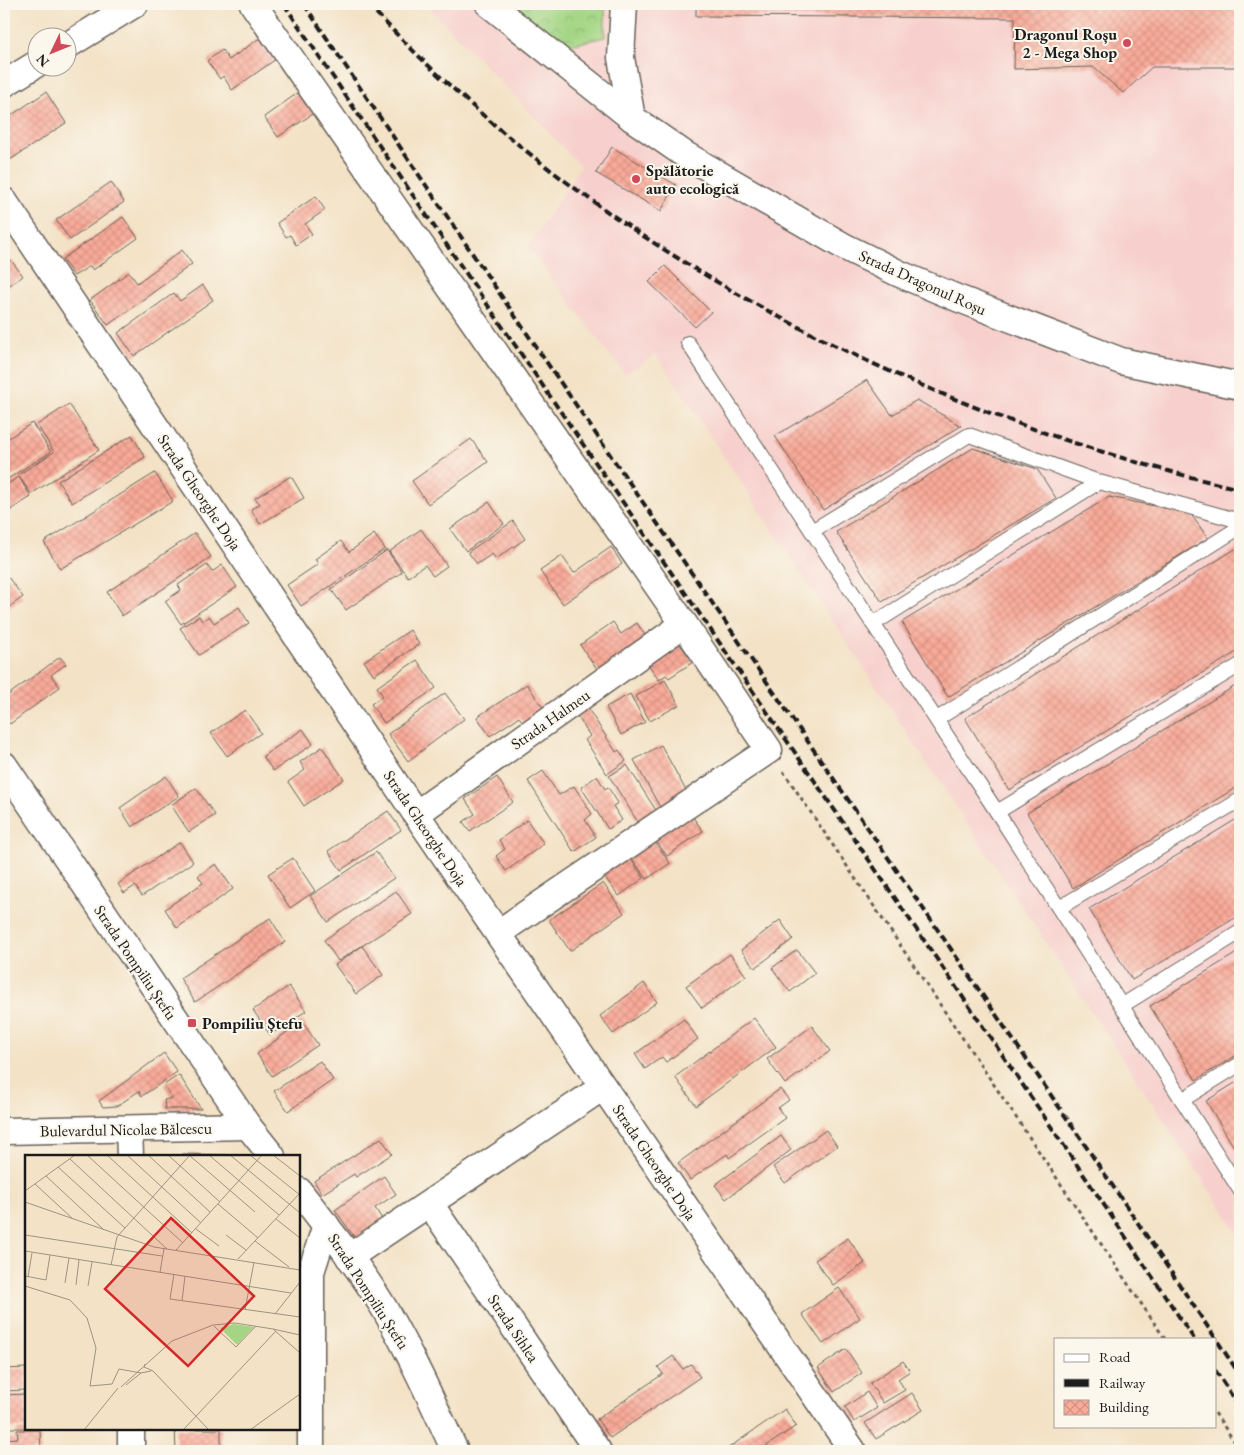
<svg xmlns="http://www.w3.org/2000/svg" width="1244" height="1455" viewBox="0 0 1244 1455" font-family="'EB Garamond',serif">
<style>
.built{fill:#f7d0cd}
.park{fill:url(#park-crowns);stroke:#607850}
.building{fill:url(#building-cross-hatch)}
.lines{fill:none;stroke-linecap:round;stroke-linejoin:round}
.service-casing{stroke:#676158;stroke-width:16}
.minor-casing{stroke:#676158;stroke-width:29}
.path{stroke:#676158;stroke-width:3;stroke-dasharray:4 4;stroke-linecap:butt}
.service{stroke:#fff;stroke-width:14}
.minor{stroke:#fff;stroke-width:26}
.rail{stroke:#1c1c1c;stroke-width:4;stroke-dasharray:8 4;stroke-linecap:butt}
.poi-dot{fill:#d1495b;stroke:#fbf7ec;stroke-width:2}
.labels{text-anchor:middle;stroke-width:4;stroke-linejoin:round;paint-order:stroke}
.poi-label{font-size:16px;font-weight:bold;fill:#1c1c1c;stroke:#fbf7ec;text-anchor:start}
.street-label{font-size:16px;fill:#1c1c1c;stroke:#fbf7ec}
.inset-road{fill:none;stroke:#9d9382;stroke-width:1}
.view{fill:#d62828;fill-opacity:0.15;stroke:#d62828;stroke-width:2.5}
.inset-edge{fill:none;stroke:#1c1c1c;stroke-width:2.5}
</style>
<defs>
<pattern id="park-crowns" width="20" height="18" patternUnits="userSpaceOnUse" patternTransform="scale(1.25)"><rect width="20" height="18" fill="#a3d584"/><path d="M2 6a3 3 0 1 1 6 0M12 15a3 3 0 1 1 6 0" fill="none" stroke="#8cb671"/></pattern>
<pattern id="building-cross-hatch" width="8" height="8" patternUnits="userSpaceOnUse" patternTransform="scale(1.25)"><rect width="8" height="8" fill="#f9aa99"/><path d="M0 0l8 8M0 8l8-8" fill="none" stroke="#d59283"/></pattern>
</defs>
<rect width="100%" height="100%" fill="#fbf7ec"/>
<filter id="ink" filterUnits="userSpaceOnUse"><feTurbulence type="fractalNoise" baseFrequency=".02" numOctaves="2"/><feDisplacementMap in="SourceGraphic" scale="10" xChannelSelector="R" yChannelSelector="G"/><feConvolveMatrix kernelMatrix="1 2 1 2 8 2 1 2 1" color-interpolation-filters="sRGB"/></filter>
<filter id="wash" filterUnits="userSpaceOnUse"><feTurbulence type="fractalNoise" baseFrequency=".0096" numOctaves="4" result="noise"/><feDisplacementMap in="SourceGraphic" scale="20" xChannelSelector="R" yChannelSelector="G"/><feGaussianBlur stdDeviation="1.12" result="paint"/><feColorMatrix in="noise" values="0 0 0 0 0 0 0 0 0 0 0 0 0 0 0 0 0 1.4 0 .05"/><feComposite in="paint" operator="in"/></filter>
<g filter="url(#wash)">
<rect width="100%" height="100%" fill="#f3e2c6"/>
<polygon class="built" points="426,4 1240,4 1240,1236 656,354 625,375 528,247 581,166"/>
<polygon class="park" points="512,4 605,4 605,37 562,47"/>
<g id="blocks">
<g class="building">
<polygon points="696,4 1240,4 1240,67 1152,67 1123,93 1093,67 1014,69 1015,18 696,16"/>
<polygon points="261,37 276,59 232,90 223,76 220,79 207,61 222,50 229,60"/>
<polygon points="46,92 66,123 7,162 4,158 4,120"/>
<polygon points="299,92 314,113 278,137 264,117"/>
<polygon points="612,147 676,185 661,211 596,173"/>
<polygon points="111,182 124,202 70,240 56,220"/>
<polygon points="316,196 325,210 305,224 312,234 296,245 290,235 286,237 277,223"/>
<polygon points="123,217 138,238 93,270 90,266 74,276 62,259"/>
<polygon points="182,250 192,264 108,325 90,300 129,272 137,283"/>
<polygon points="11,260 23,276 4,289 4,265"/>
<polygon points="665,266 711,312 695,327 649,282"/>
<polygon points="203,285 213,300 134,356 118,333 174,293 180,301"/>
<polygon points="867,380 892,415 917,400 961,426 823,510 775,436"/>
<polygon points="69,404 99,450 31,494 18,475 54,452 37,425"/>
<polygon points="32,423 51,452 4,481 4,441"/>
<polygon points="132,435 145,457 72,503 58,481"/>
<polygon points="471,439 488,462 428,504 412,481"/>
<polygon points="973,448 1037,469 1056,498 882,602 836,532"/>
<polygon points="155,473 173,501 60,569 44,542"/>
<polygon points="291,476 304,498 260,524 251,509 260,504 255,498"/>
<polygon points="19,477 31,497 4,514 4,486"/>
<polygon points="1109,497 1190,513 1208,538 948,697 902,622"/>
<polygon points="489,502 504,524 466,551 450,529"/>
<polygon points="513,521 525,539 496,559 492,554 477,564 468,552"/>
<polygon points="421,529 447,566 433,576 425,565 408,577 389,552"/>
<polygon points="195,533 211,557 122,616 107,592"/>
<polygon points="374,534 385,549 301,606 287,585 318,564 315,559 341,541 349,552"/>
<polygon points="1240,546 1240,650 1009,790 965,718"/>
<polygon points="611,547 622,564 563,604 540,571 562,556 574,573"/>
<polygon points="387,550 402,572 346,610 331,589"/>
<polygon points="207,565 212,572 222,565 237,587 181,624 165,601 181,590 178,585"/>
<polygon points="8,577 23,597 4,611 4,580"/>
<polygon points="239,607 249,623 199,655 180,628 199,616 202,621 209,616 214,623"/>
<polygon points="613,622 621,634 637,623 648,640 600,673 580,645"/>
<polygon points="410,630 419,644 374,675 364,661"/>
<polygon points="679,643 693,662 669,678 666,675 659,680 648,664"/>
<polygon points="60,657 66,664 51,675 60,687 10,724 4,716 4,698"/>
<polygon points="417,660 436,688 384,723 371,704 383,696 377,687"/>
<polygon points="665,680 679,705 650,721 636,696"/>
<polygon points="1240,683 1240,785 1073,888 1027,813"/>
<polygon points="527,684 546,712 526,726 519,717 490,736 477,717"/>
<polygon points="445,693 464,719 408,761 388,734"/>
<polygon points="630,694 645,722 621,735 606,707"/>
<polygon points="587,707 616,752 619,750 626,761 607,774 585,740 590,736 576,714"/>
<polygon points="245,710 261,733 227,756 211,733"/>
<polygon points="303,729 313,744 273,771 263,756"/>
<polygon points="661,745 690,798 663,813 634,760"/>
<polygon points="322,747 344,779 304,806 288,782 305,770 300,762"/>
<polygon points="627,765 657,812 639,824 609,776"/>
<polygon points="543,771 559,795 574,786 592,814 585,820 596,837 574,852 528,781"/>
<polygon points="166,776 179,796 132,827 120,808"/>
<polygon points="597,776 605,789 608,787 618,803 613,806 622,820 608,829 581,787"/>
<polygon points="497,777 513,802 470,831 463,822 475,814 465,799"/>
<polygon points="196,788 215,815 189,832 171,805"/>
<polygon points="687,809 703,831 667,856 651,834"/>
<polygon points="388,811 401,830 341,870 328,851"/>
<polygon points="1240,817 1240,915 1132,980 1089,909"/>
<polygon points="527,820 544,844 506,871 496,856 505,849 499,840"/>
<polygon points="650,835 670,863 647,879 627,852"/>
<polygon points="180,842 193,862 142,896 135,886 124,893 118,884"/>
<polygon points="376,852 394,878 328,922 310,896"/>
<polygon points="626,852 644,878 619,896 600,871"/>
<polygon points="293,858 315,891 290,908 268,874"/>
<polygon points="216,864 233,889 177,928 165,909 203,883 198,876"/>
<polygon points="603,883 624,913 570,951 549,920"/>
<polygon points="396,891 412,914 338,961 324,940"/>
<polygon points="270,918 285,942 195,1002 180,978"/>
<polygon points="780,920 793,939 755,968 741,950"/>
<polygon points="362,946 383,975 356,994 335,965"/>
<polygon points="797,950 815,973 790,992 772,968"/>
<polygon points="1240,951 1240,1053 1196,1080 1150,1006"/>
<polygon points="730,954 746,976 702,1008 686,986"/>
<polygon points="644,983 657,1002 613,1034 600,1016"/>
<polygon points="289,986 306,1011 270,1035 253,1010"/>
<polygon points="754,1018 776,1047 696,1106 675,1077"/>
<polygon points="684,1019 698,1039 666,1062 662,1057 645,1069 635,1054"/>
<polygon points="302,1021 318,1045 272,1076 257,1054"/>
<polygon points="812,1026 830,1051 785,1084 767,1059"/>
<polygon points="164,1053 177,1072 142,1096 139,1091 117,1106 103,1107 99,1101"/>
<polygon points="320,1061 333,1080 288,1111 274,1091"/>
<polygon points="179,1075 201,1109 165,1109 164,1100 172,1098 164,1085"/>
<polygon points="1240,1080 1240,1157 1206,1101"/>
<polygon points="780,1089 789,1100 778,1108 785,1118 729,1158 727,1154 690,1180 678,1163"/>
<polygon points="826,1130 837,1146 785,1183 773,1167"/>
<polygon points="781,1136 791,1150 726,1199 715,1185"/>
<polygon points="381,1138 392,1154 356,1177 354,1174 322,1194 314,1181"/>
<polygon points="183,1154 226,1155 226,1156 183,1156"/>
<polygon points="384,1176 396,1194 375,1208 382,1219 355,1238 335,1210"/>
<polygon points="848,1238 865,1263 833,1285 815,1260"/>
<polygon points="839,1288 860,1318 823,1344 802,1314"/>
<polygon points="846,1349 862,1373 834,1392 818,1368"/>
<polygon points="673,1356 683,1369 691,1364 700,1377 610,1438 597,1419 663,1374 658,1367"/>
<polygon points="903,1361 910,1371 898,1379 905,1390 883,1403 870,1383"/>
<polygon points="26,1368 26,1390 4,1391 4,1369"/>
<polygon points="867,1392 877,1408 854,1422 845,1407"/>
<polygon points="912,1393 923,1410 876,1439 865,1423"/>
<polygon points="26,1394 26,1428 4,1428 4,1395"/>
<polygon points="785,1409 796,1426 759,1451 724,1451"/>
<polygon points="175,1429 221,1429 221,1451 176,1451"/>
<polygon points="17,1430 40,1430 41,1451 4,1451 4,1439 18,1438"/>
</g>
</g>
</g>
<g filter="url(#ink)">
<use href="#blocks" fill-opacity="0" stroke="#676158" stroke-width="1"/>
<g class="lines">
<defs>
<g id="service">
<polyline points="688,343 997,812 1240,1190"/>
<polyline points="812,531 969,435 1099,482 1240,521"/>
<polyline points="873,624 1099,482"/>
<polyline points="937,719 1240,527"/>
<polyline points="997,812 1240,665"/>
<polyline points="1059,908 1240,800"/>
<polyline points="1123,1005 1240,932"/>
<polyline points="1182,1100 1240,1064"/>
</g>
<g id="minor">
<polyline points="253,4 684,624 769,750 498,933"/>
<polyline points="489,4 632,118 684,154 845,247 900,274 957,298 1121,361 1240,386"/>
<polyline points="624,4 621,58 632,118"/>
<polyline points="68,45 135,4"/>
<polyline points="4,84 38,63"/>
<polyline points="4,201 416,814 853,1451"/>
<polyline points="4,765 248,1126 272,1156"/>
<polyline points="416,814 684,624"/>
<polyline points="129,1129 130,1156"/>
<polyline points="4,1131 248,1126"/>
<path d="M299,1191C328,1228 359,1267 384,1308C411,1354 433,1403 455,1451"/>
<polyline points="430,1204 598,1451"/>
<polyline points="349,1257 603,1087"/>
<polyline points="131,1429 131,1451"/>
<polyline points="311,1451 311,1272 326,1225"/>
</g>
</defs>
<use href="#service" class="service-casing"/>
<use href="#minor" class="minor-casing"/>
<g class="path">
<polyline points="783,771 1165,1339"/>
<polyline points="1215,1413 1240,1450"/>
</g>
<use href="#service" class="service"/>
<use href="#minor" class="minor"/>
<g class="rail">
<path d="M284,4C583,451 895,891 1194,1339"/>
<path d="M304,4C611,464 933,915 1240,1375"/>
<path d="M368,4C594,249 917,415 1240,489"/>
<polyline points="1215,1370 1240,1408"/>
</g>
</g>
</g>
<g class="poi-dot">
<circle cx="1127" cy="43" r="5"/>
<circle cx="636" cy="179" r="5"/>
<rect x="187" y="1018" width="10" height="10" rx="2.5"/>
</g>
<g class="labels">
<g class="poi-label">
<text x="1117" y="40" text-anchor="end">Dragonul Roșu<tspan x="1117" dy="18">2 - Mega Shop</tspan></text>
<text x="646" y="176">Spălătorie<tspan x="646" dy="18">auto ecologică</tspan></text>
<text x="202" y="1029">Pompiliu Ștefu</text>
</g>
<g class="street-label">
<text transform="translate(923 282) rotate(24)" y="6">Strada Dragonul Roșu</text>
<text transform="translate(200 492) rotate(56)" y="6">Strada Gheorghe Doja</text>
<text transform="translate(550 719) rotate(-35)" y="6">Strada Halmeu</text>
<text transform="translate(426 828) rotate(56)" y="6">Strada Gheorghe Doja</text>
<text transform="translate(136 962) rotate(56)" y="6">Strada Pompiliu Ștefu</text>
<text transform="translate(126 1129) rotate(-1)" y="6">Bulevardul Nicolae Bălcescu</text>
<text transform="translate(655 1162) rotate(56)" y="6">Strada Gheorghe Doja</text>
<text transform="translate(369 1291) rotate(57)" y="6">Strada Pompiliu Ștefu</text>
<text transform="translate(514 1328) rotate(56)" y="6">Strada Sihlea</text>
</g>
</g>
<g transform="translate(25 1155)">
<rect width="275" height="275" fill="#f3e2c6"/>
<path d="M209,169L229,172L212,190L195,173Z" fill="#a3d584"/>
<path class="inset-road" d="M62,0L158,88M82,0L167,78M102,0L176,68M123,0L185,57M143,0L195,47M164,0L230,57M184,0L254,60M205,0L275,58M225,0L275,40M248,0L275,21M45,4L142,94M33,12L100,73M21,21L79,75M10,29L48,64M0,36L50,0M0,47L129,92L275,115M193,49L233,83M251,64L275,83M171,74L194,91M0,80L137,101M201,80L221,95M230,86L264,112M151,95L237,0M0,96L266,138M213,104L275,38M86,110L92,82L165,0M135,117L139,94M149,119L145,144L275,162M0,121L21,125L25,100M3,122L7,98M40,128L44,103M51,130L54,105M0,131L45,145L62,163L71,193L65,231L87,229L94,214L116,218M63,131L67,107M157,146L160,121M220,155L229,107M250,159L275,127M189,171L211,192L231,171M248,174L275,180M120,209L119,212L128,216L184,275M101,230L116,218L126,216M96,232L147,186L188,170L210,168L248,174L275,198M59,275L93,233M158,275L251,176M225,275L275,239"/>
<path class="view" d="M146,63L229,141L163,211L80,134Z"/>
<rect width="275" height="275" class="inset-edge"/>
</g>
<rect width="1244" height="1455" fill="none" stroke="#fbf7ec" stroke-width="20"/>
<rect x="1054" y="1338" width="162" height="90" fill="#fbf7ec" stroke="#a29f99"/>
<rect x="1064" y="1354" width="25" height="8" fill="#ffffff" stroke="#a29f99"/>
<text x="1099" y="1362" font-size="15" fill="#1c1c1c">Road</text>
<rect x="1064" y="1379" width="25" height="8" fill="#1c1c1c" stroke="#a29f99"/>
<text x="1099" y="1388" font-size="15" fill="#1c1c1c">Railway</text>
<rect x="1064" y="1400" width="25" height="15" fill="url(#building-cross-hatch)" stroke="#a29f99"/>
<text x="1099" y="1412" font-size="15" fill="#1c1c1c">Building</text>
<g transform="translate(52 52) rotate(227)"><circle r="24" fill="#fbf7ec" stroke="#a29f99"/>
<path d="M0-4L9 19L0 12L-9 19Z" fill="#d1495b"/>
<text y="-8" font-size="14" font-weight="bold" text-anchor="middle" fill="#1c1c1c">N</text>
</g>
</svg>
